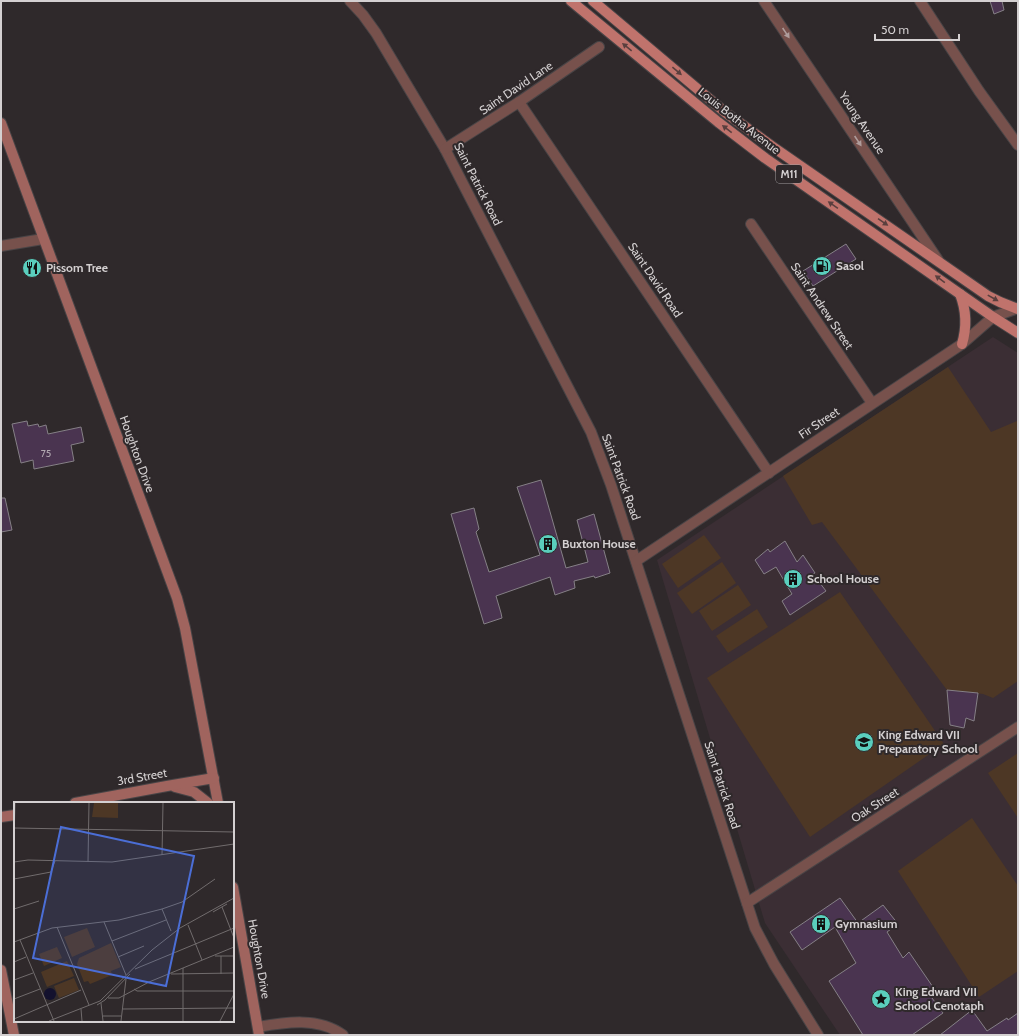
<svg xmlns="http://www.w3.org/2000/svg" width="1019" height="1036" viewBox="0 0 1019 1036" font-family="Cabin,sans-serif">
<style>
.built{fill:#3b2e34}
.green{fill:#4d3725}
.building{fill:#4a3450;stroke:#858086}
.lines{fill:none;stroke-linecap:round;stroke-linejoin:round}
.street-casing{stroke:#494446;stroke-width:12}
.secondary-casing{stroke:#494446;stroke-width:12}
.primary-casing{stroke:#494446;stroke-width:12}
.street{stroke:#77514c;stroke-width:10}
.secondary{stroke:#a0645e;stroke-width:10}
.primary{stroke:#c0736c;stroke-width:10}
.oneway{fill:#af9d9c}
.oneway2{fill:#5a3f3e}
.labels{text-anchor:middle;stroke-width:4;stroke-linejoin:round;paint-order:stroke}
.number-label{font-size:10px;fill:#b2a9b1}
.shield{fill:#2f292b;stroke:#a29e9f;stroke-width:1}
.shield-label{font-size:11px;font-weight:bold;fill:#d4d0d1}
.street-label{font-size:12px;fill:#d4d0d1;stroke:#2f292b}
.poi-label{font-size:12px;font-weight:bold;fill:#d4d0d1;stroke:#2f292b;text-anchor:start}
.inset-road{fill:none;stroke:#716c6d;stroke-width:1}
.view{fill:#4b6ed6;fill-opacity:0.15;stroke:#4b6ed6;stroke-width:2}
.inset-edge{fill:none;stroke:#d4d0d1;stroke-width:2}
</style>
<rect width="100%" height="100%" fill="#2f292b"/>
<polygon class="built" points="993,337 1018,353 1018,1035 840,1035 765,923 657,560"/>
<g class="green">
<polygon points="948,367 991,432 1017,421 1018,422 1018,681 993,698 983,694 947,690 822,522 812,525 783,476"/>
<polygon points="704,535 721,558 678,588 662,564"/>
<polygon points="722,562 736,583 692,614 677,593"/>
<polygon points="738,585 751,605 712,631 699,611"/>
<polygon points="840,592 944,744 810,837 707,678"/>
<polygon points="757,609 768,627 728,653 716,636"/>
<polygon points="1018,753 1018,818 988,773"/>
<polygon points="972,818 1018,886 1018,971 979,997 898,871"/>
</g>
<g class="building">
<polygon points="990,1 1002,1 1004,10 994,14"/>
<polygon points="846,244 856,259 813,286 803,271"/>
<polygon points="27,421 28,426 38,424 39,427 46,425 48,434 81,427 84,442 71,445 74,461 34,469 33,460 21,463 12,424"/>
<polygon points="541,480 566,568 588,562 577,520 594,514 610,573 595,578 594,576 574,581 575,588 555,595 550,577 496,596 501,613 502,618 484,624 451,514 474,508 479,529 476,532 489,572 540,555 517,487"/>
<polygon points="1,498 5,498 12,530 1,532"/>
<polygon points="785,541 797,562 803,555 815,573 813,574 826,591 790,615 782,601 792,594 776,567 764,574 755,560 768,549 770,552"/>
<polygon points="947,690 978,693 974,721 966,718 964,728 950,725"/>
<polygon points="840,898 858,923 883,905 898,924 887,932 903,958 909,952 937,993 932,998 943,1013 912,1035 863,1035 829,981 856,963 835,927 802,950 790,932"/>
<polygon points="972,1010 987,1031 1007,1018 1008,1020 1018,1013 1018,1035 940,1035"/>
</g>
<g class="lines">
<defs>
<g id="street">
<polyline points="350,1 363,15 376,33 445,149 591,432 611,485 755,928 774,964 818,1035"/>
<polyline points="764,1 938,260"/>
<polyline points="920,1 979,91 1018,145"/>
<polyline points="519,102 769,473"/>
<polyline points="445,149 519,102 599,47"/>
<polyline points="751,224 872,403"/>
<polyline points="1,246 43,239"/>
<polyline points="636,561 962,344 993,317 1018,308"/>
<polyline points="747,903 1018,727"/>
<path d="M258,1027C286,1022 319,1017 343,1035"/>
</g>
<g id="secondary">
<polyline points="1,123 177,598 185,628 218,803"/>
<polyline points="175,787 194,792 208,803"/>
<polyline points="75,803 167,786 214,778"/>
<polyline points="1,817 15,815"/>
<polyline points="233,887 259,1035"/>
<polyline points="1,970 14,1035"/>
</g>
<g id="primary">
<polyline points="571,1 718,122 765,158 993,317 1018,333"/>
<polyline points="593,1 726,113 773,147 988,296 1000,302 1018,309"/>
<path d="M960,294C967,312 967,327 962,344"/>
</g>
</defs>
<use href="#street" class="street-casing"/>
<use href="#secondary" class="secondary-casing"/>
<use href="#primary" class="primary-casing"/>
<use href="#street" class="street"/>
<use href="#secondary" class="secondary"/>
<use href="#primary" class="primary"/>
</g>
<defs><path id="oneway-solid" d="M-6-.8H1V-3.2L6.5 0L1 3.2V.8H-6Z"/></defs>
<g class="oneway">
<use href="#oneway-solid" transform="translate(786 33) rotate(56)"/>
<use href="#oneway-solid" transform="translate(858 141) rotate(56)"/>
</g>
<g class="oneway2">
<use href="#oneway-solid" transform="translate(627 47) rotate(-141)"/>
<use href="#oneway-solid" transform="translate(677 71) rotate(40)"/>
<use href="#oneway-solid" transform="translate(727 129) rotate(-142)"/>
<use href="#oneway-solid" transform="translate(833 205) rotate(-145)"/>
<use href="#oneway-solid" transform="translate(883 222) rotate(34)"/>
<use href="#oneway-solid" transform="translate(940 279) rotate(-144)"/>
<use href="#oneway-solid" transform="translate(993 298) rotate(29)"/>
</g>
<defs>
<symbol id="fuel-disc" viewBox="-11 -11 22 22"><circle r="9.5" fill="#5acebd" stroke="#2f292b"/><path d="M-5.5-6h7V0h2V4h1.3V-2.5L3-4.5l.8-.8L6-3V5H2.5V1h-1V6h-7ZM-4.2-4.7v3.2H.2V-4.7Z" fill="#111"/></symbol>
<symbol id="restaurant-disc" viewBox="-11 -11 22 22"><circle r="9.5" fill="#5acebd" stroke="#2f292b"/><path d="M-5-6h1v4h1v-4h1v4h1v-4h1v5L-1.5 .5V6h-2V.5L-5-1ZM5-6V6H3V1.5H1.5Q1.5-4 5-6Z" fill="#111"/></symbol>
<symbol id="building-disc" viewBox="-11 -11 22 22"><circle r="9.5" fill="#5acebd" stroke="#2f292b"/><path d="M-4-6H4V6H1V3H-1V6H-4ZM-2.5-4.3h1.7v1.8h-1.7ZM.8-4.3h1.7v1.8H.8ZM-2.5-1h1.7V.8h-1.7ZM.8-1h1.7V.8H.8Z" fill="#111"/></symbol>
<symbol id="school-disc" viewBox="-11 -11 22 22"><circle r="9.5" fill="#5acebd" stroke="#2f292b"/><path d="M0-5L7-2L0 1L-7-2ZM-4 1L0 2.5L4 1V4Q0 6-4 4Z" fill="#111"/></symbol>
<symbol id="sight-disc" viewBox="-11 -11 22 22"><circle r="9.5" fill="#5acebd" stroke="#2f292b"/><path d="M0-6L1.8-2.2L6-1.7L2.9 1.2L3.7 5.4L0 3.3L-3.7 5.4L-2.9 1.2L-6-1.7L-1.8-2.2Z" fill="#111"/></symbol>
</defs>
<g fill-rule="evenodd">
<use href="#fuel-disc" x="811" y="255" width="22" height="22"/>
<use href="#restaurant-disc" x="21" y="257" width="22" height="22"/>
<use href="#building-disc" x="537" y="533" width="22" height="22"/>
<use href="#building-disc" x="782" y="568" width="22" height="22"/>
<use href="#school-disc" x="853" y="731" width="22" height="22"/>
<use href="#building-disc" x="810" y="913" width="22" height="22"/>
<use href="#sight-disc" x="870" y="988" width="22" height="22"/>
</g>
<g class="labels">
<g class="number-label">
<text x="46" y="457">75</text>
</g>
<rect class="shield" x="776" y="165" width="26" height="18" rx="3"/>
<g class="shield-label">
<text x="789" y="178">M11</text>
</g>
<g class="street-label">
<text transform="translate(516 88) rotate(-34)" y="4">Saint David Lane</text>
<text transform="translate(739 121) rotate(38)" y="4">Louis Botha Avenue</text>
<text transform="translate(862 123) rotate(56)" y="4">Young Avenue</text>
<text transform="translate(478 184) rotate(63)" y="4">Saint Patrick Road</text>
<text transform="translate(655 280) rotate(56)" y="4">Saint David Road</text>
<text transform="translate(822 306) rotate(56)" y="4">Saint Andrew Street</text>
<text transform="translate(819 423) rotate(-34)" y="4">Fir Street</text>
<text transform="translate(137 454) rotate(70)" y="4">Houghton Drive</text>
<text transform="translate(621 477) rotate(70)" y="4">Saint Patrick Road</text>
<text transform="translate(142 777) rotate(-10)" y="4">3rd Street</text>
<text transform="translate(722 785) rotate(72)" y="4">Saint Patrick Road</text>
<text transform="translate(875 805) rotate(-33)" y="4">Oak Street</text>
<text transform="translate(259 959) rotate(80)" y="4">Houghton Drive</text>
</g>
<g class="poi-label">
<text x="836" y="270">Sasol</text>
<text x="46" y="272">Pissom Tree</text>
<text x="562" y="548">Buxton House</text>
<text x="807" y="583">School House</text>
<text x="878" y="739">King Edward VII<tspan x="878" dy="14">Preparatory School</tspan></text>
<text x="835" y="928">Gymnasium</text>
<text x="895" y="996">King Edward VII<tspan x="895" dy="14">School Cenotaph</tspan></text>
</g>
</g>
<g transform="translate(14 802)">
<rect width="220" height="220" fill="#2f292b"/>
<path d="M80,1H104V16L78,15ZM73,126L81,145L58,155L50,135ZM97,141L107,165L97,169L98,173L76,182L74,179L70,180L63,162L65,156ZM43,145L48,156L30,164L25,152ZM53,159L60,174L33,185L27,170ZM60,176L65,188L45,196L40,184Z" fill="#4d3725"/>
<path d="M30 192a6 6 0 1 1 12 0a6 6 0 1 1-12 0Z" fill="#13112e"/>
<path class="inset-road" d="M0,26L220,30M0,38L1,1M148,53L149,1M0,60L14,58L98,60L220,42M74,60L75,1M0,77L37,70L41,59M208,105L220,136M0,107L25,99M148,107L157,129M199,110L213,102M90,120L112,173M174,123L188,158M43,125L75,203M6,138L40,219M98,139L152,118M0,140L38,126L105,118L148,107L168,100L201,77M201,154H220M104,155L130,144M0,160L12,155M121,167L220,126M157,172L220,171M207,172V154M0,178L19,171M120,187L123,189H220M94,196H105L135,180L220,145M0,197L26,187M87,201L89,219M83,203L91,198L116,172M67,207L68,219M109,207L220,206M89,214H107M0,217L67,188M35,219L86,199L138,148L166,126L220,96M107,219L112,177M169,219V166M206,219L220,192"/>
<path class="view" d="M47,25L180,54L152,184L19,156Z"/>
<rect width="220" height="220" class="inset-edge"/>
</g>
<rect width="1019" height="1036" fill="none" stroke="#d4d0d1" stroke-width="4"/>
<path d="M875 34v6h84v-6" fill="none" stroke="#d4d0d1" stroke-width="2"/>
<text x="881" y="34" font-size="12" fill="#d4d0d1" stroke="#2f292b" stroke-width="3" paint-order="stroke">50 m</text>
</svg>
